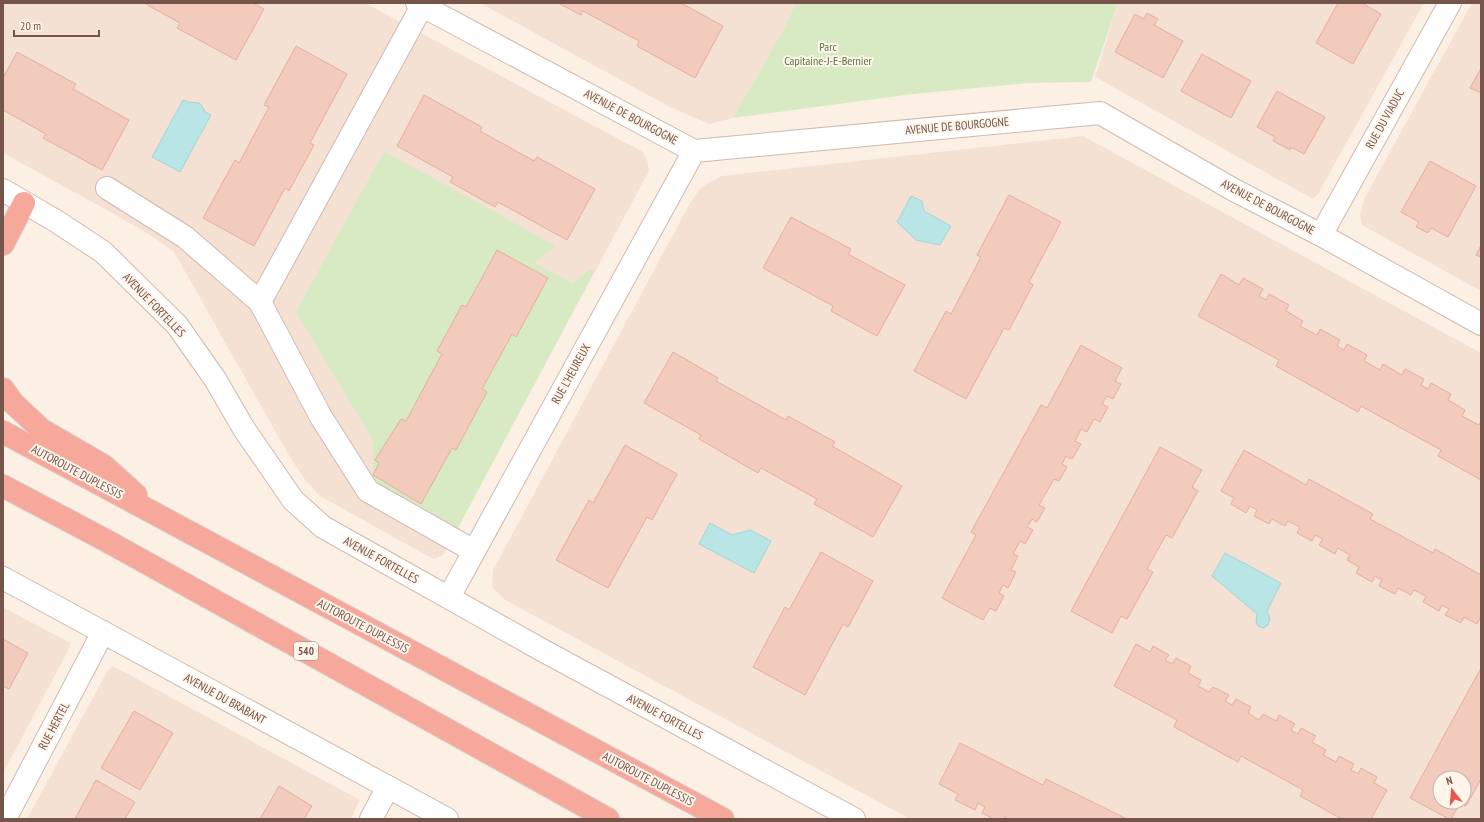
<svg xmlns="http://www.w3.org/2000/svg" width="1484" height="822" viewBox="0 0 1484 822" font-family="'PT Sans Narrow',sans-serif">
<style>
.residential{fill:#f4e1d3;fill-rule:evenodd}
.green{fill:#d8eac3}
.water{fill:#b9e5e6;stroke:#9fd6d8}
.building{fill:#f2cbbc;stroke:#e4af9d;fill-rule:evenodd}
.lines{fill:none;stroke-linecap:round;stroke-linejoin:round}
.minor-casing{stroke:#d0b9ae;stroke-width:24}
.highway-casing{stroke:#d8cfcc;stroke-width:24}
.minor{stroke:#fff;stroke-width:22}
.highway{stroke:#f6a89b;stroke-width:22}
.labels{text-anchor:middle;stroke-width:4;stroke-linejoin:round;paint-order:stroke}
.shield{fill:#fff5eb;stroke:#9e847a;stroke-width:1}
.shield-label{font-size:11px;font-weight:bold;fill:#75544a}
.park-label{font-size:12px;fill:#56753f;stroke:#fff5eb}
.street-label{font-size:12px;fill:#75544a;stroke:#fff5eb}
</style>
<rect width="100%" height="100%" fill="#fcf0e5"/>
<g class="residential">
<polygon points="3,3 365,3 643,152 648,163 649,171 443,555 434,559 424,554 320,496 306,481 291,459 174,252 150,235 114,214 3,153"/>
<polygon points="480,3 796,3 782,32 733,118 709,124 668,106"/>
<polygon points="1118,3 1424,3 1318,194 1313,199 1095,77"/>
<polygon points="1472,3 1481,3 1481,291 1362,225 1360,215 1364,199"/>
<path d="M1083,136L1481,353V819H910L505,600L492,587L493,570L690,203L701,187L722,176ZM1440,778H1464V802H1440Z"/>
<polygon points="3,607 70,643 70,647 3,773"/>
<polygon points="113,666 360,800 351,819 27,819 108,670"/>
</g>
<g class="green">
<polygon points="796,3 1118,3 1091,82 1028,83 913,94 733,118 782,32"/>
<polygon points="384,151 556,246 534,263 572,283 590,270 595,270 458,528 371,481 373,475 373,440 296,312"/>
</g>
<g class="water">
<polygon points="183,100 188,102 199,103 202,106 205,112 211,115 180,172 152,157"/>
<polygon points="911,196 922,201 924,211 951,226 940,245 916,240 897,222"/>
<polygon points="710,523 732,535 750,530 771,541 754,573 699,544"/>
<polygon points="1225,553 1281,583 1267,611 1270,619 1268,625 1263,628 1258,626 1256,622 1257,614 1212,576"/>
</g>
<g class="building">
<polygon points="144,3 253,3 264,9 236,60 177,28 180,23"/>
<polygon points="558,3 681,3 723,26 695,78 637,46 639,41 583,11 581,15"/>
<polygon points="1338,3 1362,3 1381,14 1353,64 1316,43"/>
<polygon points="1147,13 1158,19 1154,25 1183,41 1163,78 1115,52 1135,14 1144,19"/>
<polygon points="296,46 347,74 310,143 314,145 289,191 285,188 254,246 203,218 235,160 239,163 269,107 264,105"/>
<polygon points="17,52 76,84 73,89 129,120 102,170 43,138 46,134 3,110 3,78"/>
<polygon points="1202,54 1251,81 1231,118 1181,91"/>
<polygon points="1481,68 1481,93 1470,88"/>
<polygon points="1277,91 1325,117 1304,154 1291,147 1290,150 1273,141 1275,137 1257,127"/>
<polygon points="424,95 482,127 480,131 534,161 537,157 595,189 567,240 498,202 495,207 450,182 453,177 397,146"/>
<polygon points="1430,161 1476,186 1448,237 1431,228 1428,233 1416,227 1419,222 1401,212"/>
<polygon points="1009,195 1061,222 1029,282 1033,285 1009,330 1004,328 966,399 914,371 946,311 951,314 981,257 977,255"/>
<polygon points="791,217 851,249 848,254 905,285 877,336 831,311 833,306 763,268"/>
<polygon points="1481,245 1481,257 1476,255"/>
<polygon points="497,250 548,278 516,337 512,334 482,389 487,392 456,450 452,448 421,504 373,475 379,463 375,460 401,419 406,421 442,354 437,351 462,305 466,307"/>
<polygon points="1221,274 1239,285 1243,278 1263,289 1259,296 1266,300 1269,294 1289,305 1286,311 1303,321 1300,326 1317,335 1320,329 1340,340 1337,346 1344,350 1347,344 1367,355 1364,361 1380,370 1383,364 1402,375 1405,369 1424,379 1421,385 1428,389 1431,383 1451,394 1448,400 1465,410 1462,416 1479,425 1481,421 1481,480 1438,456 1441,450 1361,406 1358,412 1276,366 1279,360 1198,316"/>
<polygon points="1081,345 1122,368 1115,381 1121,384 1113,399 1107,396 1102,404 1108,407 1100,422 1094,419 1087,432 1081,429 1075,441 1081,444 1072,459 1066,456 1062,464 1067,467 1059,481 1054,479 1039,505 1045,508 1037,522 1032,519 1027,527 1033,530 1025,544 1020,541 1013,554 1018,556 1011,570 1016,572 1008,588 1003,585 999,593 1004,596 996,611 990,608 983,620 942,598 976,535 971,532 1041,405 1047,408"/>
<polygon points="673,352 718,378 716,381 786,420 788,416 835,442 832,446 902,486 873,537 814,504 817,499 761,468 758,473 699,439 701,435 644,403"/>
<polygon points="625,445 677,474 652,520 647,517 608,588 556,560 589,500 593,503"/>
<polygon points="1160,447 1202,470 1192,487 1198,491 1172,538 1166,535 1147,569 1153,572 1127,619 1121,616 1112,633 1071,611"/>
<polygon points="1244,450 1306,485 1309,479 1373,514 1370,519 1433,553 1435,549 1481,575 1481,616 1477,624 1464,617 1461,623 1445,615 1449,609 1442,605 1439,611 1423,602 1426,596 1414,590 1411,595 1398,588 1395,594 1379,586 1382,580 1375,576 1372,582 1356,573 1359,567 1347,560 1350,555 1338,548 1335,554 1319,545 1323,539 1315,535 1312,541 1297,533 1300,527 1288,521 1285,526 1272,519 1269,524 1254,516 1257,510 1250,506 1246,513 1231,504 1234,498 1221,491"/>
<polygon points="821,552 873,581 848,627 843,624 805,695 753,667 785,607 789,610"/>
<polygon points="3,639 28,653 9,689 3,686"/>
<polygon points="1136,644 1150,652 1153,646 1169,655 1165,660 1172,664 1176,658 1191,666 1188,673 1201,680 1198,686 1209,692 1213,687 1229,695 1225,701 1232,705 1236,699 1251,707 1248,713 1259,720 1263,714 1276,721 1279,715 1295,724 1291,730 1298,734 1301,728 1316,736 1312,742 1326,750 1323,755 1336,762 1339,756 1354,764 1351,770 1358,774 1361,768 1377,777 1374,783 1387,790 1371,819 1342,819 1300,796 1303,790 1241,756 1238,762 1174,727 1177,720 1114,686"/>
<path d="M1481,668V779L1466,806L1460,803L1451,819H1449L1410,798ZM1440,778H1464V802H1440Z"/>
<polygon points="134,711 173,733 140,790 101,768"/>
<polygon points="960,743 1043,785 1046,779 1127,819 1008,819 1005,817 1004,819 994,819 982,813 985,807 978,803 975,810 955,800 958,794 939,784"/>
<polygon points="96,780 135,802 125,819 75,819"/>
<polygon points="279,786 312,806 304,819 260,819"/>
</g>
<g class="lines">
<defs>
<g id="minor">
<polyline points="417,3 694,151 1100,113 1234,190 1321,235 1481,324"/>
<polyline points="422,6 260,302 321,417 368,491 474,551"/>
<polyline points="107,188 185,237 260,302"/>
<polyline points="3,190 56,221 103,252 177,325 215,379 244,429 293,500 323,527 542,650 854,819"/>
<polyline points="1321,235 1450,3"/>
<polyline points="3,578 447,819"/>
<polyline points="449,597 694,151"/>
<polyline points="5,819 103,632"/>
<polyline points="371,819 388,787"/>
</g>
<g id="highway">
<polyline points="3,244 24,203"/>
<polyline points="3,389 13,403 42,430 104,466 136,495"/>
<polyline points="3,432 723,819"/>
<polyline points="3,486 107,541 608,819"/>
</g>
</defs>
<use href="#minor" class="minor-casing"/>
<use href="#highway" class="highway-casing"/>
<use href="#minor" class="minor"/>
<use href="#highway" class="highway"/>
</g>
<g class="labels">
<rect class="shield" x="294" y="642" width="24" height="18" rx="3"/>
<g class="shield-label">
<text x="306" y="655">540</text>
</g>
<g class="park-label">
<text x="828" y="51">Parc<tspan x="828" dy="14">Capitaine-J-E-Bernier</tspan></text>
</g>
<g class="street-label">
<text transform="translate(631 117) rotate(28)" y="4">AVENUE DE BOURGOGNE</text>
<text transform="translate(1385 119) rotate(-61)" y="4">RUE DU VIADUC</text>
<text transform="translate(957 126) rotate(-5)" y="4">AVENUE DE BOURGOGNE</text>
<text transform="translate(1268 207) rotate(28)" y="4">AVENUE DE BOURGOGNE</text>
<text transform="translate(154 305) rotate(46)" y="4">AVENUE FORTELLES</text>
<text transform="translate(571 374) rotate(-61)" y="4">RUE L'HEUREUX</text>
<text transform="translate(77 472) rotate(28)" y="4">AUTOROUTE DUPLESSIS</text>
<text transform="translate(381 560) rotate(29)" y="4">AVENUE FORTELLES</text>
<text transform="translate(363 626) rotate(28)" y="4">AUTOROUTE DUPLESSIS</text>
<text transform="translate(225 699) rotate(29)" y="4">AVENUE DU BRABANT</text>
<text transform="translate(665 717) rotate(28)" y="4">AVENUE FORTELLES</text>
<text transform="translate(54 726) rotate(-62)" y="4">RUE HERTEL</text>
<text transform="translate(648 779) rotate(28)" y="4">AUTOROUTE DUPLESSIS</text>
</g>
</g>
<rect width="1484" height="822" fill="none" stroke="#75544a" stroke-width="8"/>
<g transform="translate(1452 790) rotate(343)"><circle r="19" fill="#fff5eb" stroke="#c8b5ab"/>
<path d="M0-3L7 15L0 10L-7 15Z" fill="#e6594a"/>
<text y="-6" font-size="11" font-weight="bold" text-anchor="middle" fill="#75544a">N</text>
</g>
<path d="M14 30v6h85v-6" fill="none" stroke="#75544a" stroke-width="2"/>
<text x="20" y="30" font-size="12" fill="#75544a" stroke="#fff5eb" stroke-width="3" paint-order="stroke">20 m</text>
</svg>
